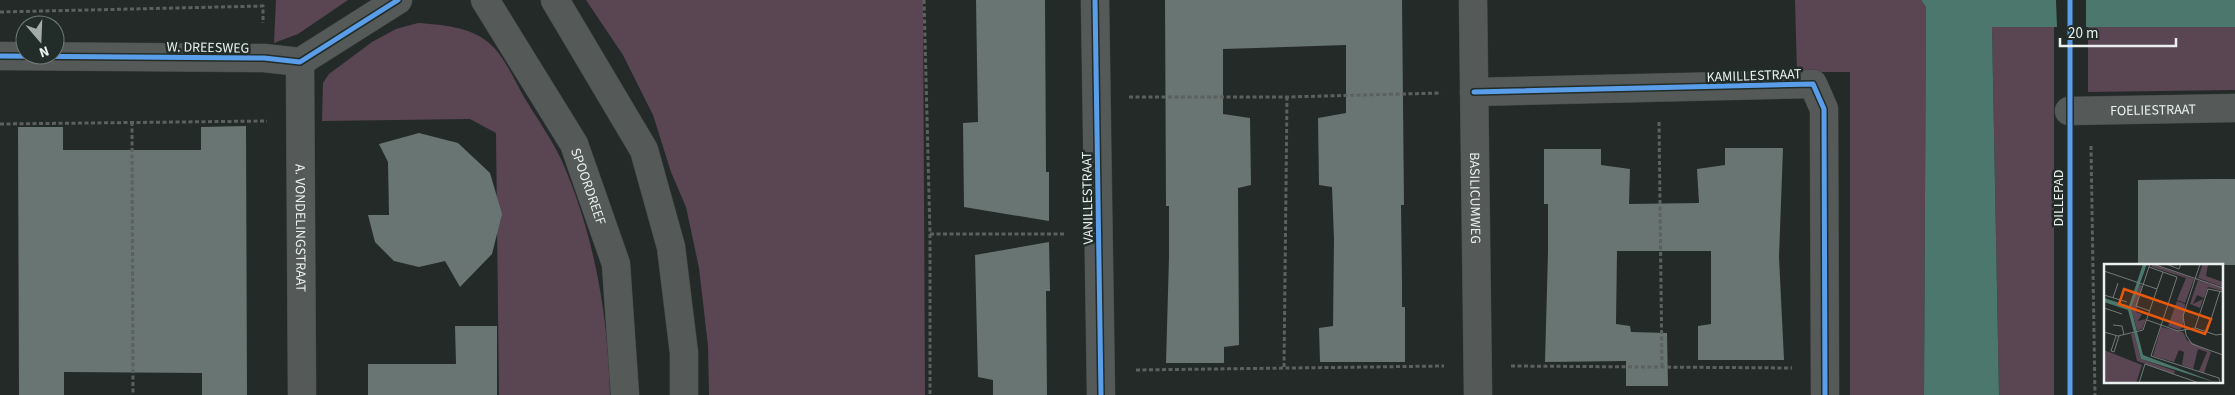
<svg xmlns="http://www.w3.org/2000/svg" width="2235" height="395" viewBox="0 0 2235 395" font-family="'Source Sans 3',sans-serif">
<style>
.green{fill:#5a4553}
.water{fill:#4c776c}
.pier{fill:#242a28}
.building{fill:#697572}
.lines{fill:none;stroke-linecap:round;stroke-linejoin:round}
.street-casing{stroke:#424745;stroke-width:29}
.secondary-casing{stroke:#424745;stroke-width:29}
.path{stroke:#5c615f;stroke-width:3;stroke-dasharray:4 2.5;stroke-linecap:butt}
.street{stroke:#555a58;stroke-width:28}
.secondary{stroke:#555a58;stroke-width:28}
.cycleway-casing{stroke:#222c29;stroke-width:8}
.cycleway{stroke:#5a9eea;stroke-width:5}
.labels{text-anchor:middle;stroke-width:5;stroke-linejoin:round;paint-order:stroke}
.street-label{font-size:14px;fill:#e9f0ee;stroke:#222c29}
.inset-road{fill:none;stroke:#737977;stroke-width:1}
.view{fill:#e8590c;fill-opacity:0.15;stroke:#e8590c;stroke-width:2.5}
.inset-edge{fill:none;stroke:#e9f0ee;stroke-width:2.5}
</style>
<rect width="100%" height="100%" fill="#242a28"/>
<g class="green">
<polygon points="276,0 348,0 298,34 274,43"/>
<polygon points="586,0 923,0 925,395 709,395 708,346 699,268 686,207 671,172 653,115 623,55"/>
<polygon points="1795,0 1921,0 1926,7 1924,395 1850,395 1850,72 1797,72"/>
<path d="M418,23C442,25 469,26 489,43C503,54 515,81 524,97C536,117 551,138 561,159C594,233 608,314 610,395H499L496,133L470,119L322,121L323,83L329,74L372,42L396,29Z"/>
<polygon points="2054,26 2054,395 1999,395 1992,27"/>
<polygon points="2088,27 2235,27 2235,90 2088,92"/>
</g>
<polygon class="water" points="1921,0 2235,0 2235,27 1992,27 1999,395 1924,395 1926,7"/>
<polygon class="pier" points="2056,0 2086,0 2086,29 2057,28"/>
<g class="building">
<polygon points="976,0 1045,0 1046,172 1049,172 1049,221 964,207 963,123 978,122"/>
<polygon points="1165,0 1402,0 1404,205 1401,205 1402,282 1402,307 1405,307 1405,362 1320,362 1319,328 1333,326 1334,239 1332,187 1319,185 1318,118 1346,113 1346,45 1223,49 1223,114 1250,118 1251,185 1238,188 1239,345 1224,347 1224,363 1166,363 1169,257 1169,206 1166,206"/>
<polygon points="246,126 247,395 202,395 202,373 64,372 64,395 19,395 18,127 63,127 63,150 201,150 201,127"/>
<polygon points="419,133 458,143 490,173 502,214 492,254 460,287 445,261 419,267 394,261 375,242 368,215 389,215 388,162 379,144"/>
<polygon points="1725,148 1783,148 1779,257 1784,360 1698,360 1698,326 1711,324 1711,251 1617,251 1616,324 1630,326 1631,332 1667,333 1668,386 1626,386 1626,361 1545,362 1548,252 1548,204 1544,204 1544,149 1601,149 1601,165 1630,169 1629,204 1699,203 1697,169 1725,165"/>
<polygon points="2211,179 2235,179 2235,265 2138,265 2138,180"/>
<polygon points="1049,242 1050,291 1046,291 1047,395 993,395 993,380 978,377 975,255"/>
<polygon points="455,326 497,326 497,395 368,395 368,364 456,364"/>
</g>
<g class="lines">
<defs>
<g id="street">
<polyline points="1095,0 1101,395"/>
<path id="s1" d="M1473,0L1478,395"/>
<polyline points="0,56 264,58 300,62 398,0"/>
<path id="s2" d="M300,62L302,395"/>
<polyline points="1474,92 1813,84 1824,109 1825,395"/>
<path id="s3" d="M2069,111L2235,108"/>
</g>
<g id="secondary">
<path id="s4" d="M485,0L574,144L616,264L625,395"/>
<polyline points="555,0 644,150 671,247 684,353 684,395"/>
</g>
</defs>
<use href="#street" class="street-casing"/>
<use href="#secondary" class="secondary-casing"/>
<g class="path">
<polyline points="924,0 930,234 930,395"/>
<polyline points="0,12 263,6 263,23"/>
<polyline points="1129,97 1287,97 1441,93"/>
<polyline points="132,122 133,395"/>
<polyline points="1659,122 1662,367"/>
<polyline points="0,124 267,121"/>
<polyline points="2091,146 2095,395"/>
<polyline points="930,234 1066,234"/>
<polyline points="1511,366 1792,368"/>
<polyline points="1284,367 1287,97"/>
<polyline points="1136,370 1444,366"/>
</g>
<use href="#street" class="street"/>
<use href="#secondary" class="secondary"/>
<defs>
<g id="cycleway">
<polyline points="1095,0 1101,395"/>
<polyline points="2070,0 2070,395"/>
<polyline points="0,56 264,58 300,62 398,0"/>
<polyline points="1474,92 1813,84 1824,109 1825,395"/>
</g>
</defs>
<use href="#cycleway" class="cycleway-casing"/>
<use href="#cycleway" class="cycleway"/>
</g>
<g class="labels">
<g class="street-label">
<text transform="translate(208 47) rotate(1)" y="5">W. DREESWEG</text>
<text transform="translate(1754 75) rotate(-2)" y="5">KAMILLESTRAAT</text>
<text dy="5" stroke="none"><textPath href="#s3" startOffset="84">FOELIESTRAAT</textPath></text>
<text dy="5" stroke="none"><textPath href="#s4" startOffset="214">SPOORDREEF</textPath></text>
<text transform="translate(1087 198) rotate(-91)" y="5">VANILLESTRAAT</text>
<text dy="5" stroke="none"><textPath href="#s1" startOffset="198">BASILICUMWEG</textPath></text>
<text transform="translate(2058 198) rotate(-90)" y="5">DILLEPAD</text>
<text dy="5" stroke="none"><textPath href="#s2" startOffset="166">A. VONDELINGSTRAAT</textPath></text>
</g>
</g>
<g transform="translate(2104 264)">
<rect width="119" height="119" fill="#242a28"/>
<path d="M48,0L90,15L81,39L73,36L82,14L48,3ZM99,0H104L102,12L119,18V23L94,14ZM94,16L119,24V27L104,23L100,34L93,31L89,40L99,35L96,44L86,40ZM35,20L38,22L32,48L38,50L34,57L42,55L38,65L33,66L27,44ZM73,37L81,40L79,63L75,66L64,62ZM57,63L79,68L83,76L107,88L100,109L95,107L103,88L94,85L89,105L78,101L80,88L75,86L70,98L49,92ZM30,69L37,95L71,107L70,110L33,97L27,70ZM0,86L38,101L32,119H0Z" fill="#5a4553"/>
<path d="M39,0H43L27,44L39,91L113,119L37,95L24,46L0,38V34L25,42Z" fill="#4c776c"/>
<path class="inset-road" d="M49,0L119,24M62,0L75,5L77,0M96,0L79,52L82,71L88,80L119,91M45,3L73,13L47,92L115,114L116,119M0,7L53,25L39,66L14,72L0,68M53,25L59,8M0,31L23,38M9,34L14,19M0,44L18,50M46,47L32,42L46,0M43,56L74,67L91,64L112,71L119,70M9,61L18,62L20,71M91,64L104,25L119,28M103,68L116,27M12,72L7,87L10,88L15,72M35,119L41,100L95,119"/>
<path class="view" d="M20,25L107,55L101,70L15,40Z"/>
<rect width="119" height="119" class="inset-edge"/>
</g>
<g transform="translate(40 40) rotate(161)"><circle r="24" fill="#222c29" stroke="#727a78"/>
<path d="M0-4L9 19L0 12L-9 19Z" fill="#a4aba9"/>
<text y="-8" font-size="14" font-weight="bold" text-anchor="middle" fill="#e9f0ee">N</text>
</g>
<path d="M2060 38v8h116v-8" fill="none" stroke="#e9f0ee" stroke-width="2.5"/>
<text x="2068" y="38" font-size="15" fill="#e9f0ee" stroke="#222c29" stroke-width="4" paint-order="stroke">20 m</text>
</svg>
